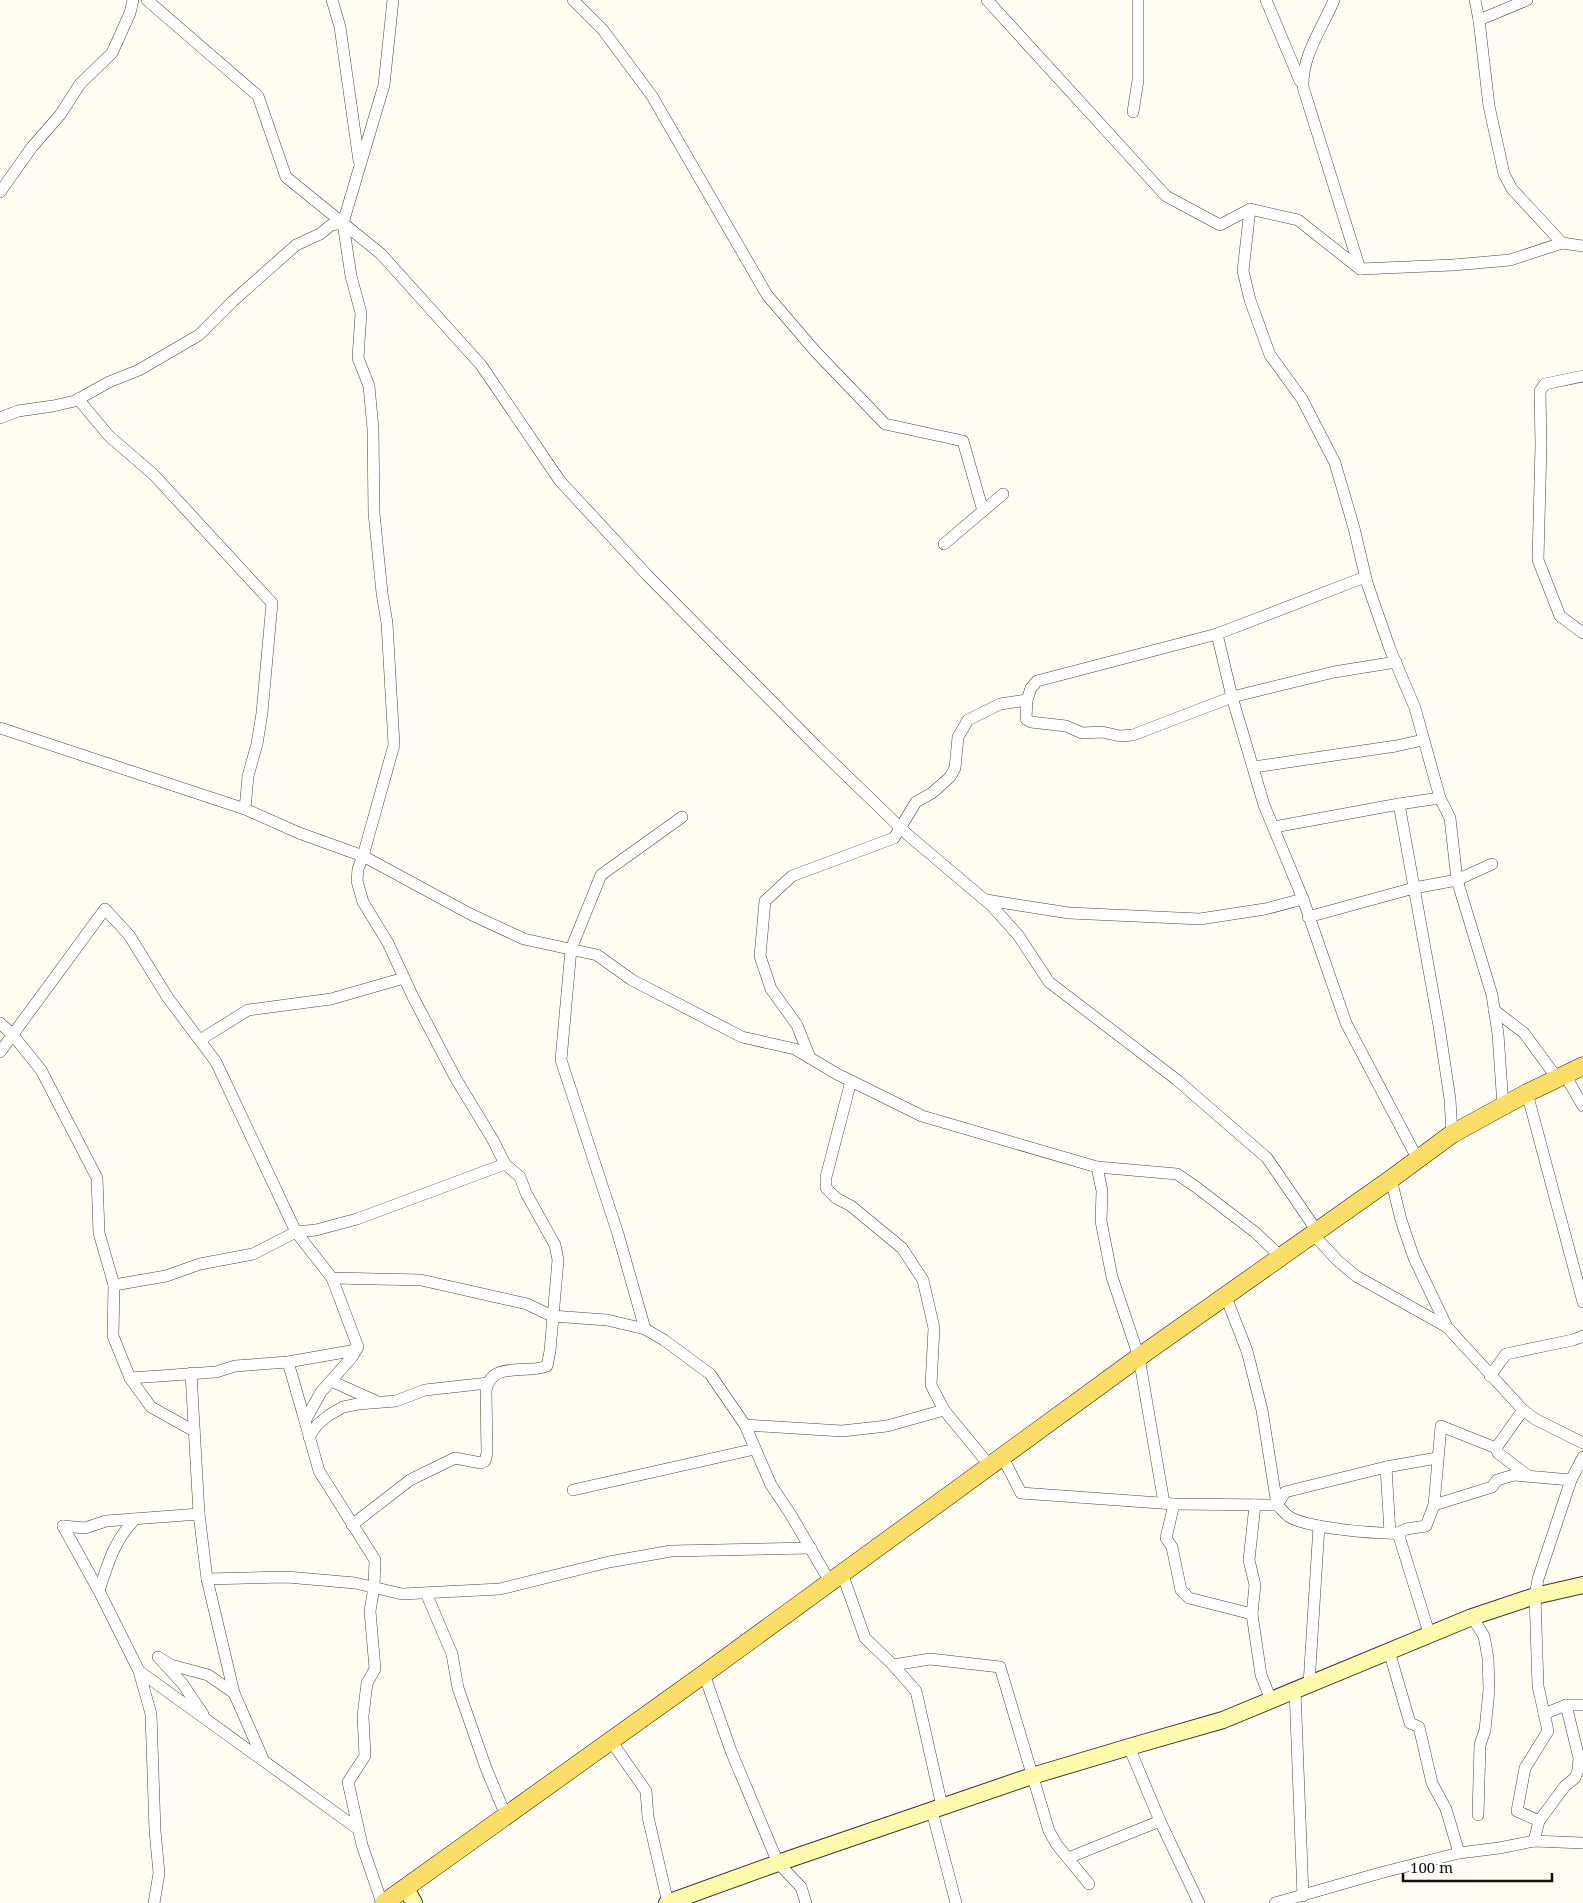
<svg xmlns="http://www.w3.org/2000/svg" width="1583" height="1903" viewBox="0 0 1583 1903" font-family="'Noto Serif',serif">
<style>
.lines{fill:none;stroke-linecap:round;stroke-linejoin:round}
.street-casing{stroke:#434343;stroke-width:12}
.secondary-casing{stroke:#323232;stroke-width:18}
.primary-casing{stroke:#212121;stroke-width:19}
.street{stroke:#fff;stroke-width:11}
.secondary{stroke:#fffaae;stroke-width:16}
.primary{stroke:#fbde67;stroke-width:18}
</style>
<rect width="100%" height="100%" fill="#fffdf3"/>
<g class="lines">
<defs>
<g id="street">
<polyline points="147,0 258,96 286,177 381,254 481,365 560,481 647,575 816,746 908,835 992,906 1018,935 1049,982 1177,1080 1267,1158 1317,1231"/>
<polyline points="332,0 340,27 359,161"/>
<polyline points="573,0 603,30 652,96 767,295 815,351 885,424 963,441 983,511"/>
<polyline points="987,0 1166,196 1220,225 1250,209 1298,220 1360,269 1453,265 1510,260 1562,243 1583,246"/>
<polyline points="1266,0 1300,81"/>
<path d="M1334,0C1322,29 1302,55 1303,87L1360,269"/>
<polyline points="1475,0 1479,20 1489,106 1504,174 1512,189 1562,243"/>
<polyline points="1479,20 1527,0"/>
<polyline points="1133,112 1138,80 1138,0"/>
<polyline points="0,192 32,147 60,115 80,84 112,53 130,13 133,0"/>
<polyline points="1250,209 1243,271 1250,300 1270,355 1302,399 1335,463 1354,528 1367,583 1390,649 1415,708 1440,798 1450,818 1457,880 1492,995 1498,1034 1503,1106"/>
<polyline points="1583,376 1545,384 1540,391 1541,445 1538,560 1560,616 1583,633"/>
<polyline points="78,399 109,436 154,475 272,603 262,713 257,744 248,776 245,809"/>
<polyline points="0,418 18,411 53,406 75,401 109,382 139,370 199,335 233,301 296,245 320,234 331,225 343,223"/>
<polyline points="944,544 1003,494"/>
<polyline points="1365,577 1217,634 1232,697 1264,805 1303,899 1346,1023 1417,1158"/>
<polyline points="1027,700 1026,719 1031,722 1066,726 1082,733 1102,732 1120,736 1133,735 1232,697 1334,672 1396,662"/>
<polyline points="0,728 245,809 299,833 363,856 470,914 524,939 597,955 632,980 742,1037 795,1049 837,1074 922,1116 1097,1167 1177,1174 1196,1187 1256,1233 1281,1257"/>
<polyline points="1254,767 1396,746 1423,740"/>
<polyline points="1440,798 1399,804 1439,1026 1450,1099 1452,1134"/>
<polyline points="1274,827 1399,804"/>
<polyline points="986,900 1069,913 1200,919 1265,909 1303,899"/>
<polyline points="1308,917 1414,888 1457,880 1492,864"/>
<polyline points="1494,1010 1524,1033 1557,1078"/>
<polyline points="0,1023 12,1034 41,1070 97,1178 99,1233 114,1285"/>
<polyline points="200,1040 248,1010 331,999 404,978"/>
<polyline points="0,1052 105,909 129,935 168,998 216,1062 296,1232 332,1278 421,1280 527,1304 552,1316 607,1320 645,1329 664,1340 710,1374 745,1425 771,1485 791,1515 830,1582"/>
<polyline points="810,1058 797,1025 771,989 760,956 765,901 792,876 894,838 916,802 932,793 950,777 955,768 958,737 968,720 1000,704 1027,700 1031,688 1037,681 1217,634"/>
<polyline points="1565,1075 1583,1106"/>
<polyline points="851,1081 826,1177 826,1188 836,1198 851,1206 902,1248 923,1280 934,1328 931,1385 944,1410"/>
<polyline points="1527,1093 1583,1302"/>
<polyline points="1097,1167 1102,1191 1101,1221 1112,1277 1139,1357 1164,1503"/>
<polyline points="1391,1179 1401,1220 1414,1258 1447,1327 1523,1410 1535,1419 1583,1443"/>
<polyline points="1313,1234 1338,1261 1356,1276 1447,1327"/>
<polyline points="332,1278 358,1347 352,1357 321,1392 305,1421 319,1471 375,1560 374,1587 370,1611 375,1669 367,1683 363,1716 365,1756 348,1782 362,1845 382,1903"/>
<polyline points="1226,1297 1247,1351 1262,1410 1277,1505"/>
<polyline points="645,1329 618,1234 561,1060 571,949 601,875 682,817"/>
<polyline points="288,1362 305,1421"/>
<polyline points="191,1373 199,1514 207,1579 234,1693 263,1759"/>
<polyline points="1490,1376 1506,1354 1573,1340 1583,1336"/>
<polyline points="130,1378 216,1372 235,1366 288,1362 356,1350"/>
<polyline points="331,1381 378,1402"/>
<polyline points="745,1425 842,1431 887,1426 944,1410 990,1466"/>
<polyline points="194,1431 151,1407 130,1378 113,1336 114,1285 166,1276 200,1264 253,1254 296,1232 316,1230 357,1219 505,1164"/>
<polyline points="309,1437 317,1425 329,1415 343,1407 358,1404 396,1401 425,1390 488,1383"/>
<polyline points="1496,1448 1498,1453 1527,1475"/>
<path d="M1003,1458L1021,1493L1174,1504L1277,1505C1281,1508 1284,1513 1288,1516C1305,1528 1376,1534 1398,1533L1430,1636"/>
<polyline points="1386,1467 1437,1458"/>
<polyline points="573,1490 755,1449"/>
<polyline points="1174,1504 1166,1538 1172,1547 1181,1590 1189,1598 1252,1614"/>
<polyline points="1255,1505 1249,1560 1255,1585 1252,1614 1261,1675 1271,1700"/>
<polyline points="1277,1505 1285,1492 1386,1467 1390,1533"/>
<polyline points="1434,1505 1441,1426 1496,1448 1523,1410"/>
<path d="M352,1525L410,1480L455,1458L481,1463L485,1461L487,1453L486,1391C491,1360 525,1375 547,1366L550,1351L558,1260L555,1245L526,1193L520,1177L505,1164L493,1140L456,1079L413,997L388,943L363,902L357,881L358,869L363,856L394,745L387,623L382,593L374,513L373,429L369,386L358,358L361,313L351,276L343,223L384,85L393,0"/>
<polyline points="63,1526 99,1591 139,1671 358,1829"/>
<polyline points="63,1526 85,1528 106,1521 199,1514"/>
<polyline points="1398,1533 1406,1529 1426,1526 1434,1505 1492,1487 1497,1480 1514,1475 1571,1480"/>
<polyline points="842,1573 865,1638 893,1665 930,1659 1000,1667 1049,1831 1057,1845 1089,1884"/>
<polyline points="207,1579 287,1577 355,1583 402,1594 500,1589 609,1562 671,1551 811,1548"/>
<path d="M99,1591C108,1563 114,1541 135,1519"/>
<polyline points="426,1593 452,1654 458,1688 486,1768 506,1816"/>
<polyline points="1472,1617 1484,1636 1488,1658 1489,1690 1485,1730 1480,1745 1478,1815"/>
<polyline points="1389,1651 1410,1723 1419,1727 1432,1783 1446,1809 1459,1853"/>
<polyline points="893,1665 916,1691 942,1806"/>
<polyline points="139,1671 151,1714 155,1831 159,1873 154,1903"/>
<polyline points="704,1674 731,1751 778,1863 801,1887 806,1903"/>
<polyline points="1309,1684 1319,1526"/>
<polyline points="1295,1690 1303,1896"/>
<polyline points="203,1714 182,1683 158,1657 171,1665 208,1675 234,1693"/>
<polyline points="1544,1714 1566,1705 1583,1705"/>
<polyline points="611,1741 646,1791 648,1817 668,1903"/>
<polyline points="1129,1747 1160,1821 1199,1903"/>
<polyline points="932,1811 956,1903"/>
<polyline points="1539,1821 1517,1811 1525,1768 1548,1731 1538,1686 1535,1596 1538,1579 1571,1480 1583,1457"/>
<polyline points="1534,1841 1539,1821 1565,1786 1575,1778 1578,1770 1579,1758 1566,1705"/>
<polyline points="1068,1858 1160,1821"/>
<polyline points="1275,1903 1380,1873 1459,1853 1499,1848 1534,1841 1583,1843"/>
</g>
<g id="secondary">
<polyline points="406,1888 414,1903"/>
<polyline points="667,1903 778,1863 1032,1776 1129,1747 1223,1720 1472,1617 1535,1596 1583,1585"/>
</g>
<polyline id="primary" points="384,1903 704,1674 1139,1357 1391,1179 1452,1134 1527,1093 1583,1066"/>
</defs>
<use href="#street" class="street-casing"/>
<use href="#secondary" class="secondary-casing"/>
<use href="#primary" class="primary-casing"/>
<use href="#street" class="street"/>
<use href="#secondary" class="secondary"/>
<use href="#primary" class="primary"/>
</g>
<path d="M1403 1873v8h149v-8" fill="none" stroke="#101010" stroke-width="2.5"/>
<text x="1410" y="1873" font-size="15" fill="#101010" stroke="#ffffff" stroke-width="4" paint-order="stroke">100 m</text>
</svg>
